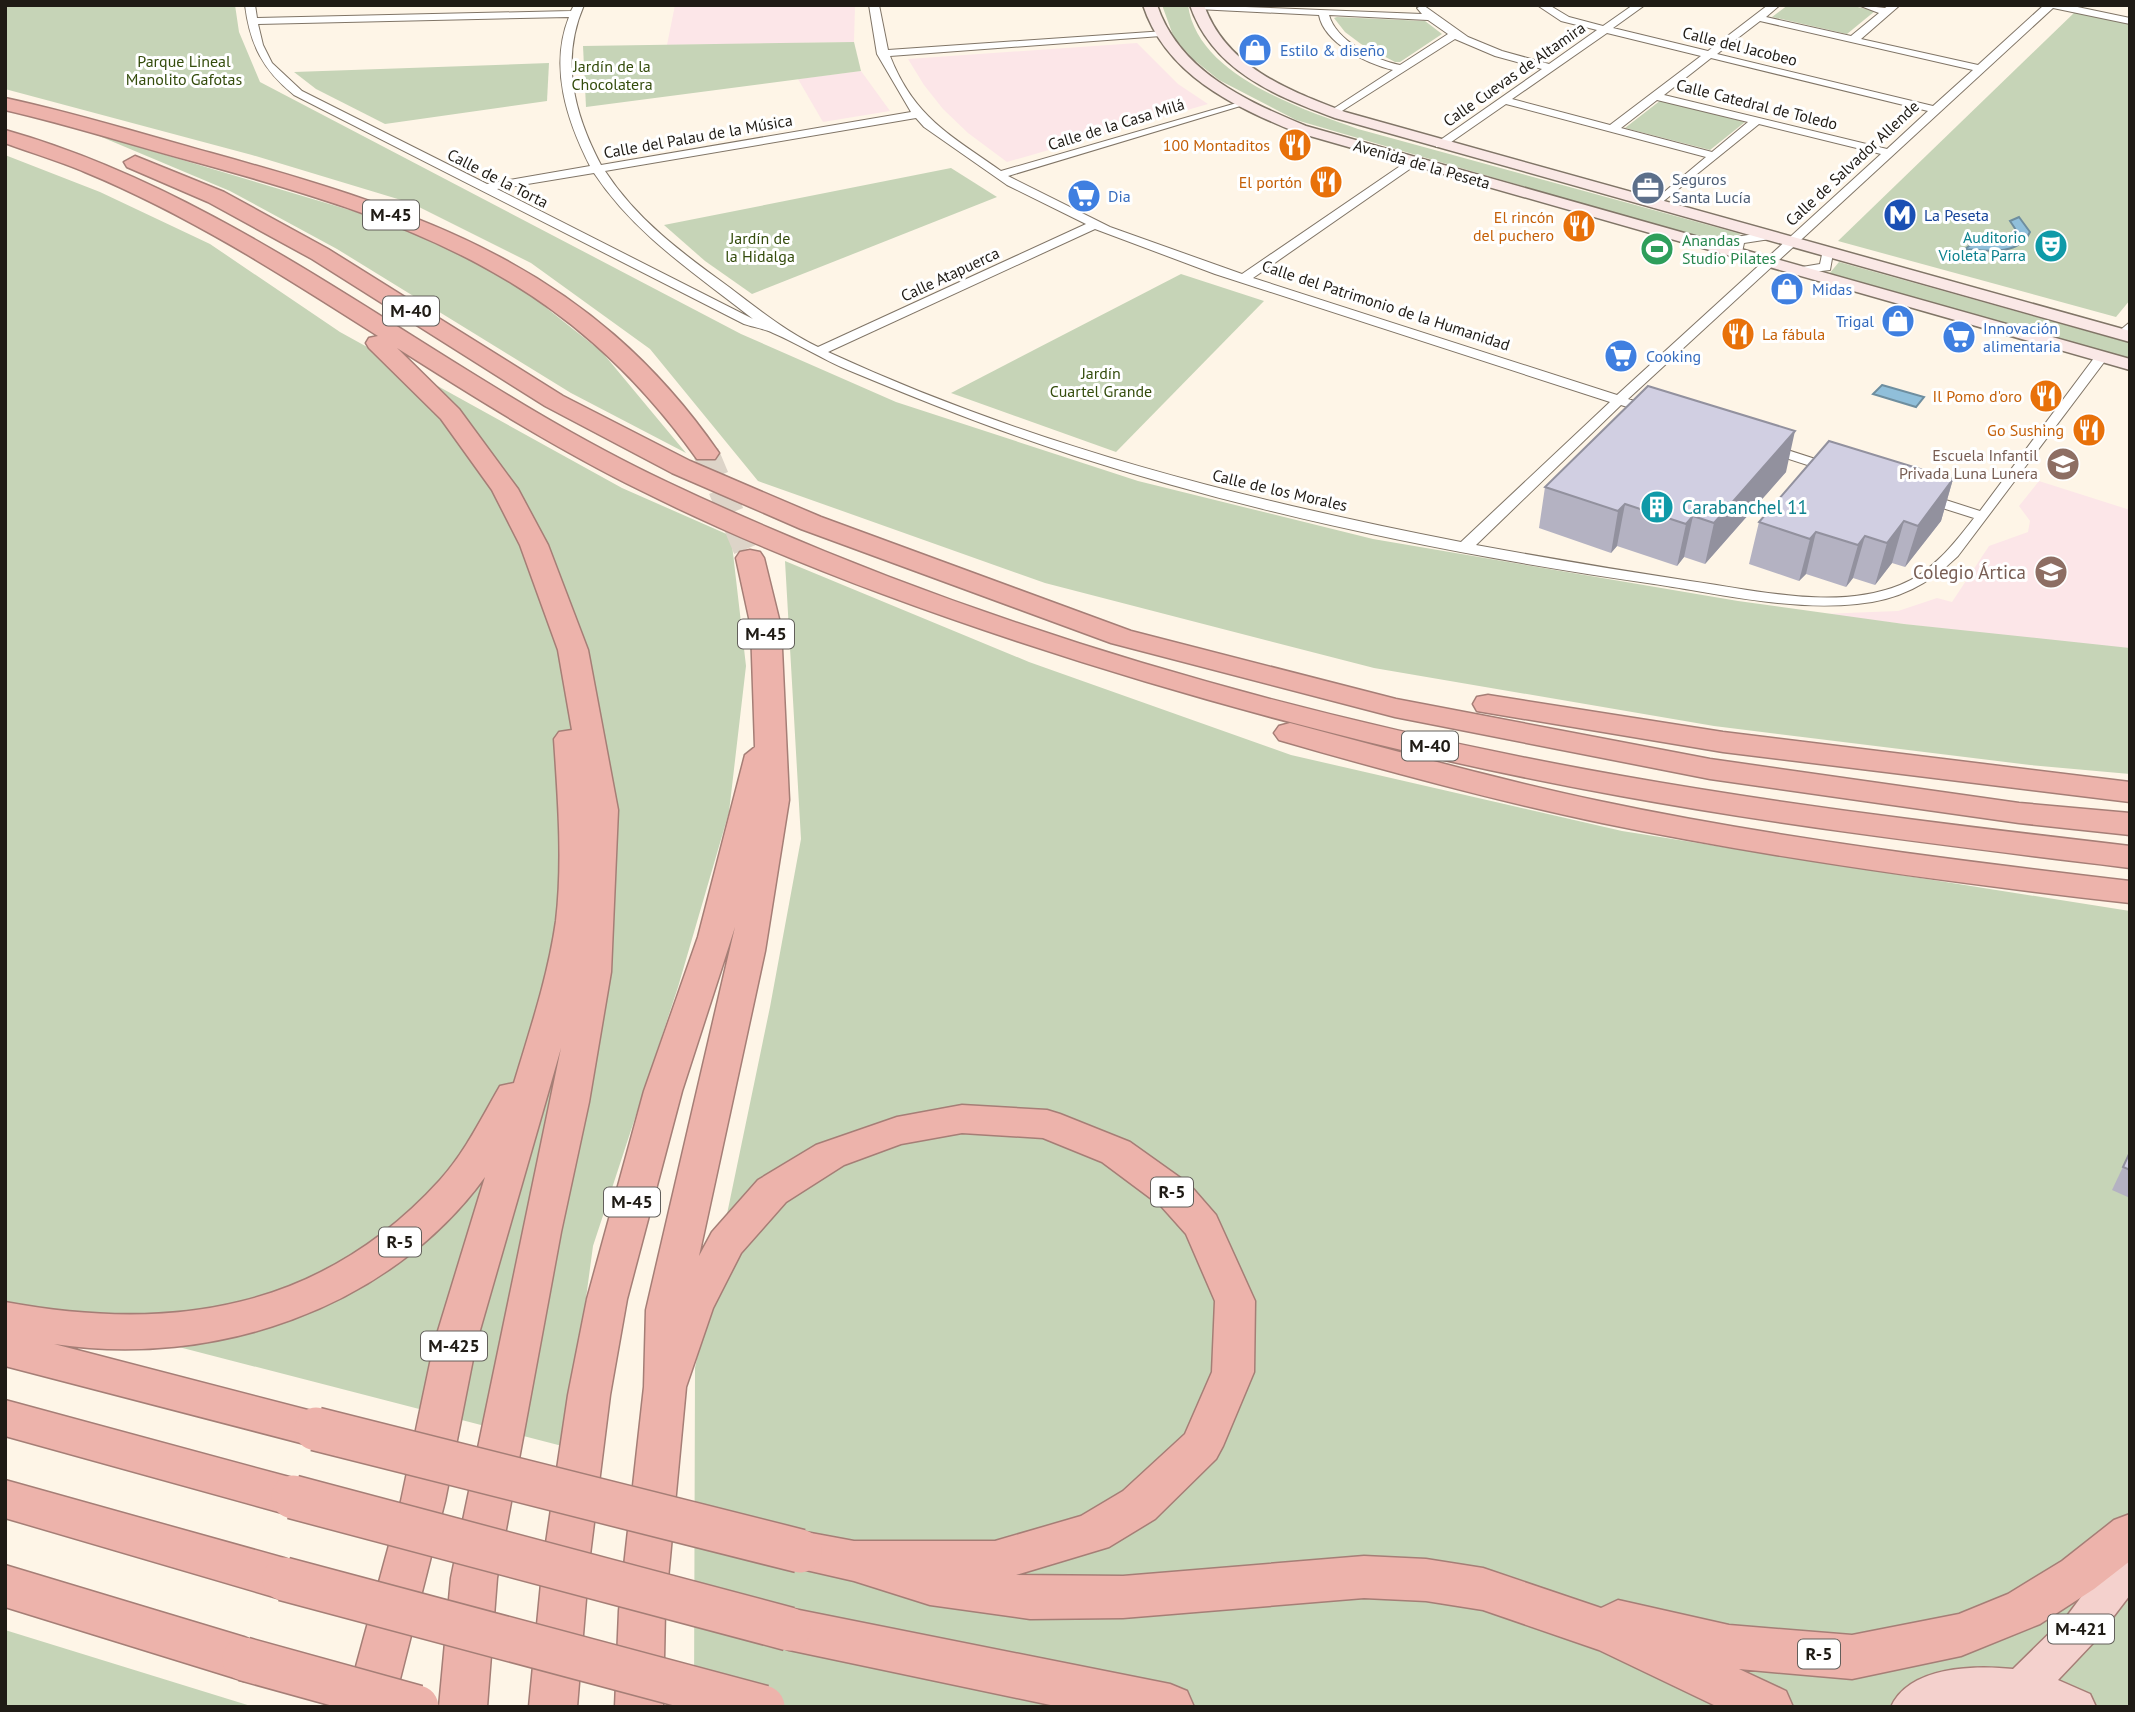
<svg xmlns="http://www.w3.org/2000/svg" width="2135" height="1712" viewBox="0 0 2135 1712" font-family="'PT Sans',sans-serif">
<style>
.education{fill:#fce6e8}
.green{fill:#c6d4b7}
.water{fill:#90bfda;stroke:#6e8e9f;stroke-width:2}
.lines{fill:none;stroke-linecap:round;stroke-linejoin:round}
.highway-tunnel{stroke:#ddd4c8;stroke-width:26;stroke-dasharray:26 13;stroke-linecap:butt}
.street-casing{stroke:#807567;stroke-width:2}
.secondary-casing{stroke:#807567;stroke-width:3}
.primary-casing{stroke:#a57e76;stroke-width:3}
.highway-casing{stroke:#a57e76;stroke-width:3}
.street{fill:#fff;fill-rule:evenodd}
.secondary{fill:#fae8e6;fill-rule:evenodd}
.primary{fill:#f4d1cd;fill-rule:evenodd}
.highway{fill:#edb3ab;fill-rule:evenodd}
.highway-bridge-casing{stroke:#a57e76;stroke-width:46;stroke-linecap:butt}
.highway-bridge{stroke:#edb3ab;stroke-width:43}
.wall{fill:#b4b2c2}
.shaded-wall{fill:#92919e}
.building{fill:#d1cfe2;stroke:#92919e;stroke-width:2}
.labels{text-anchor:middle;stroke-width:6;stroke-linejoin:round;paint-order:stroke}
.far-street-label{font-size:16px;fill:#1f1b15;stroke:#fff}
.far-shop-label{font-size:16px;fill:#366cbe;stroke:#fff;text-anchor:start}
.far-park-label{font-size:16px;fill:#344c0c;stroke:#fff}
.far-food-label{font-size:16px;fill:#c56008;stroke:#fff;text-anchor:end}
.far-service-label{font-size:16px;fill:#4e5e75;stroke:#fff;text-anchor:start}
.far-transit-label{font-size:16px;fill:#164399;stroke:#fff;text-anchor:start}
.far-culture-label{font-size:16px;fill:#0d838f;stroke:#fff;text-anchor:end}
.far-leisure-label{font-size:16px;fill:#27864d;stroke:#fff;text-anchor:start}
.far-education-label{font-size:16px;fill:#785e54;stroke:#fff;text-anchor:end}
.shield{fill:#fff;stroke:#625f5b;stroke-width:2}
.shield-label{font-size:18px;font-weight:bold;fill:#1f1b15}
.culture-label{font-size:19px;fill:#0d838f;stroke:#fff;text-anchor:start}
.education-label{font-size:19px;fill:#785e54;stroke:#fff;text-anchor:end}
</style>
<rect width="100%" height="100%" fill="#fef5e7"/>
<g class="education">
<polygon points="675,5 855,5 854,42 667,45"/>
<polygon points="1137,43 1178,84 1208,104 1007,162 968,133 943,109 924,85 908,59"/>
<polygon points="861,71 890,111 823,122 798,79"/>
<polygon points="2039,481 2130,510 2130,651 1821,614 1898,611 1937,598 1952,602 1989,546 2028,532 2030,521 2019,506"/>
</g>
<g class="green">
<polygon points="5,5 235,5 239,32 260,82 741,334 896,402 1138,481 1373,539 1738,601 1904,624 2130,648 2130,774 2030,765 1714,726 1374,668 1045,583 758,481 650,349 531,263 411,203 252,155 5,89"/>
<path d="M1162,5H1188C1197,75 1301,109 1358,129L1741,234L1730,239L1728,246L1296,120L1219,80L1193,59L1174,38Z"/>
<polygon points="1788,5 1849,5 1875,11 1847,34 1772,17"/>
<polygon points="2076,11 2130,23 2130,300 2116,317 1838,241"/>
<polygon points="1337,17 1425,21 1442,34 1400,62 1395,62 1361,44 1345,32 1334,18"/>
<polygon points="854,42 861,71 586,107 583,46"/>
<polygon points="549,63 547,101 385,124 316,89 294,72"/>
<polygon points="1661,100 1745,122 1710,150 1625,128"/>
<polygon points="92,133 393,223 506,276 602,352 686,453 571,393 337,249 230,191"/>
<polygon points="5,155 100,192 210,244 340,332 622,488 731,536 746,666 729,812 678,987 593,1246 566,1447 5,1302"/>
<polygon points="951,168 997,197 752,294 705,261 664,225"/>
<polygon points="1839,262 2130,343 2130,359 1829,274"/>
<polygon points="1181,274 1264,301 1116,452 951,393"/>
<polygon points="785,561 1029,662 1291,755 1622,831 2130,911 2130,1707 694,1707 695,1368 770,1007 801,839"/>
<polygon points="5,1630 254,1707 5,1707"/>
</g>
<g class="water">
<path d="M2019,217L2030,232C2018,256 1988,251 1965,249L1972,244L2005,241L2016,230L2010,221Z"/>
<polygon points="1882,385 1924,397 1916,407 1873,394"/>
</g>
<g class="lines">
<polyline class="highway-tunnel" points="706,453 750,558"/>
<defs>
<g id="street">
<path d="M245,5H255L257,18L571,11L574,5H584C560,60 574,114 601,165L911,112L877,54L869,5H879L888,50L1165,31L1166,33L1161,36L890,56C914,117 950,135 1001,171L1247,100V104L1008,176L1110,227L1242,274L1409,160H1417V164L1253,278L1617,395L1881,154L1759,124L1655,208L1649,205L1651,203L1706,157L1506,104L1444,147H1436V143L1542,69L1495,56L1455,39L1334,116L1330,115V111L1393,70C1367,64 1324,43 1319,15L1197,9L1193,5L1422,14L1417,8L1423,5L1468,37L1502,51L1549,64L1597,30L1561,21L1537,5H1549L1569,17L1603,26L1633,5H1645L1613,28L1708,51L1768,5H1780L1766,17L1851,36L1879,13L1858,5L1885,8L1889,5H1900L1861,39L1978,65L2044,5H2068L2130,18V24L2053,8L1628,399L1657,408V414L1652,415L1621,405L1476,545C1547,558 1618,570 1690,581C1756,590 1836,611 1900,585C1931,573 1954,544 1974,518L1917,500V494H1927L1980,511L2097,354H2107L2108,357L1958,556C1929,584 1899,600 1857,604C1790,611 1721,594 1654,584C1459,556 1263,516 1075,456C998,431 922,401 848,370C822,359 799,344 773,333C765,329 753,327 744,324L294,95C263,70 250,45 245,5ZM1329,15L1428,20L1448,34L1400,65C1375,60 1336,41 1329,15ZM569,17C549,67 567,121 590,166L487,184L302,91L272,63L263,45L258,24ZM1760,21L1973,70L1933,106L1717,54ZM1607,33L1701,56L1610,125L1512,99ZM1711,58L1928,111L1887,149L1664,95ZM1657,100L1748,122L1712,152L1621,128ZM916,118L924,127L1007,185L1086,224L818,347C785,331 758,309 729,287C682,253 637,220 605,171ZM594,173C635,235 696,274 753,319L497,189ZM1095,229L1215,274L1610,402L1461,542C1245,500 1029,445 828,352Z"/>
<polygon points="1766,232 1770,233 1770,239 1744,243 1741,257 1731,254 1730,245 1736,237"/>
<polygon points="1823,250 1833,253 1830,270 1796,274 1796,268 1820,264"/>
<polygon points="2130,322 2128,338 2118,338 2118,332"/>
<polygon points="1769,444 1837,466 1839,469 1832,473 1764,451 1762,448"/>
</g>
<g id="secondary">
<path d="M1143,5H1157C1179,71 1246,101 1306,126L2130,359V370L1296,132C1233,106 1166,75 1143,5Z"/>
<path d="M1190,5H1204C1226,67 1288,90 1345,112L2130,331V342L1335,118C1275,96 1212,70 1190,5Z"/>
</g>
<path id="primary" d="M2130,1545V1595L2094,1642L2058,1680L2090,1694L2096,1707H1891C1909,1666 1975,1665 2013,1669L2067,1616L2116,1550Z"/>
<g id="highway">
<path d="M5,98C75,113 142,134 211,153C420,211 589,265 719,453L715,459H697C565,274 409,221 199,163C135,146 71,125 5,110Z"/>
<path d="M5,130C249,199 441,376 667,482C967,624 1295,718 1622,776C1790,806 1960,826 2130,846V868C1960,847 1790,827 1621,796C1417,759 1214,706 1017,641C890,599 762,551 642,491C557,449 477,399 397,348L459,409L518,489L548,545L588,650L618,810L611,972L589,1102L561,1232L497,1578L487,1707H439L451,1578L561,1048L476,1344L445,1501L393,1707H345L401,1501L434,1344L485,1177C388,1310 213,1368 54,1344L331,1416L338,1429L331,1442L316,1447L5,1366V1302C171,1333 321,1311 440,1180C465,1152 481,1119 500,1086L514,1083C530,1030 548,977 556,921C563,862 558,799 554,739L559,732L572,730L558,650L520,545L492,490L441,419L369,348L366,343L369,338L378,336C284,276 189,215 85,172C59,161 32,153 5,143Z"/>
<polygon points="135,156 224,192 328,249 563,396 690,461 821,517 1131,631 1396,699 1710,759 2019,803 2130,813 2130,835 2019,823 1710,779 1395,717 1111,643 801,529 672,473 545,406 312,259 208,202 127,167 124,162"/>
<polygon points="750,550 760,552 764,558 781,627 789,800 765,951 699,1256 712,1232 758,1180 816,1145 897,1117 962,1105 1047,1110 1060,1114 1130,1142 1189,1184 1216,1215 1255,1301 1254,1372 1223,1446 1216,1459 1155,1519 1109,1547 1016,1575 1123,1576 1364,1556 1426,1559 1483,1568 1601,1608 1618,1600 1729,1625 1852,1635 1959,1614 2008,1594 2062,1561 2114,1520 2130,1514 2130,1561 2094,1589 2040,1624 1961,1656 1852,1679 1739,1669 1786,1691 1793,1707 1718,1707 1599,1650 1483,1610 1426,1601 1364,1598 1123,1618 1030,1619 930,1605 854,1581 784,1565 777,1551 784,1537 800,1531 854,1541 995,1541 1081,1516 1123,1491 1185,1434 1212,1372 1215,1301 1186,1234 1161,1206 1102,1162 1043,1138 962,1133 901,1144 844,1165 786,1202 741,1253 713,1308 686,1387 665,1611 663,1707 615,1707 619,1611 644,1387 646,1310 735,927 682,1091 627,1299 610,1395 589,1563 577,1707 529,1707 543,1563 568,1395 587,1299 644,1091 698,937 745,755 755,747 751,627 736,558 740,552"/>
<polygon points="1488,695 1723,732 2130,782 2130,802 1723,752 1477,711 1473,704 1477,697"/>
<path d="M1290,723C1393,750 1495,779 1599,801C1774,838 1952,860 2130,881V903C1953,883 1776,859 1602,823C1493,800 1386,771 1279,740L1274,733L1279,726Z"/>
<polygon points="5,1400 293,1478 309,1483 315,1497 309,1511 293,1516 5,1436"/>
<polygon points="5,1480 284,1558 300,1564 307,1579 300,1594 284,1600 5,1518"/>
<polygon points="5,1565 244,1637 261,1644 268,1659 261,1674 244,1681 5,1607"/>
<polygon points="789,1608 1170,1684 1187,1691 1194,1707 1060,1707 789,1650 773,1644 766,1629 773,1614"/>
</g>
</defs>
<use href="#street" class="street-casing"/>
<use href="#secondary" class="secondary-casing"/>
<use href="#primary" class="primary-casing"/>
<use href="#highway" class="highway-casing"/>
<use href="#street" class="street"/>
<use href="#secondary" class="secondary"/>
<use href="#primary" class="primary"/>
<use href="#highway" class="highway"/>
<defs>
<g id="highway-bridge">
<polyline points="316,1429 800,1551"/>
<polyline points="293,1497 789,1629"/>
<polyline points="284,1579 763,1707"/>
<polyline points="244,1659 417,1707"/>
</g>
</defs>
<use href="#highway-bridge" class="highway-bridge-casing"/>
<use href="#highway-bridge" class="highway-bridge"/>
</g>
<g class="wall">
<polygon points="1786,472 1705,564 1684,557 1677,566 1617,546 1611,553 1539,528 1545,487"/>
<polygon points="1953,479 1941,521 1905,567 1892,563 1875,585 1853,578 1846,587 1806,574 1799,581 1749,564 1759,522"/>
<polygon points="2130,1152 2130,1198 2112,1190"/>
</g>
<g class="shaded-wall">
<polygon points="1795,431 1786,472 1705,564 1714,523"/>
<polygon points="1953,479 1941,521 1905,567 1918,526"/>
<polygon points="1625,504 1617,546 1611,553 1618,511"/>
<polygon points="1693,516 1684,557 1677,566 1686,524"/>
<polygon points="1904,521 1892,563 1875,585 1887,543"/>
<polygon points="1816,532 1806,574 1799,581 1810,539"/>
<polygon points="1865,536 1853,578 1846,587 1858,545"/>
</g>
<g class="building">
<polygon points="1648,386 1795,431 1714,523 1693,516 1686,524 1625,504 1618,511 1545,487"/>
<polygon points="1829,441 1953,479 1918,526 1904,521 1887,543 1865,536 1858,545 1816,532 1810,539 1759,522"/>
<polygon points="2130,1152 2130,1170 2123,1167"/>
</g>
<defs>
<symbol id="shop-disc" viewBox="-11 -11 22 22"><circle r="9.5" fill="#3f7fe0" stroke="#fff"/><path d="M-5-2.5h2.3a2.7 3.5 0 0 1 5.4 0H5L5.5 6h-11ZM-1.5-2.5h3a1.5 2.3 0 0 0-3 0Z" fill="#fff"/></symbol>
<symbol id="restaurant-disc" viewBox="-11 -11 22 22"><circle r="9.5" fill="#e8710a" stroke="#fff"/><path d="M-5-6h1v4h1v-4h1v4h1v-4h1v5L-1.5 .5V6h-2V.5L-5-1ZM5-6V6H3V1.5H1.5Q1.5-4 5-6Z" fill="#fff"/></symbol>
<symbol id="office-disc" viewBox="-11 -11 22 22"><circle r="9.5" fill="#5c6f8a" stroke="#fff"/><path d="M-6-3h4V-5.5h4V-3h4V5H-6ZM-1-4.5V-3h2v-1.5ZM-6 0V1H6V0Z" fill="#fff"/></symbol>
<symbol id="supermarket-disc" viewBox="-11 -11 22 22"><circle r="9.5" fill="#3f7fe0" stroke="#fff"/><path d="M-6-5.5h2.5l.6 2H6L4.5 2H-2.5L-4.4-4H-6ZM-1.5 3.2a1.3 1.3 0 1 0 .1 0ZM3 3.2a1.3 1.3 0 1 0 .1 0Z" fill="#fff"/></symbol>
<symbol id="metro-disc" viewBox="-11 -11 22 22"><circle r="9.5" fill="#1a4fb4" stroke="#fff"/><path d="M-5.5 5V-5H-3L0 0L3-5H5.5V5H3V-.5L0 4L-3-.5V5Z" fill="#fff"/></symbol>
<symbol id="theatre-disc" viewBox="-11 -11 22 22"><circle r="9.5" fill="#0f9aa8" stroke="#fff"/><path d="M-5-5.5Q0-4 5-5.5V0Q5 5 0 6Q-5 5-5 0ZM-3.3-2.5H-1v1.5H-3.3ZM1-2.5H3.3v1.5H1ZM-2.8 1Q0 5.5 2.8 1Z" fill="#fff"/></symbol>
<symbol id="stadium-disc" viewBox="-11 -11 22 22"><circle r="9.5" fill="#2e9e5b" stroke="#fff"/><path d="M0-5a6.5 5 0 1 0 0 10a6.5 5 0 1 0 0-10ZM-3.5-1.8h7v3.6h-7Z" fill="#fff"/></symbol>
<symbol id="school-disc" viewBox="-11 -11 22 22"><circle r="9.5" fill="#8d6e63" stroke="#fff"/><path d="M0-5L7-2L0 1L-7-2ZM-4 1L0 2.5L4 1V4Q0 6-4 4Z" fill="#fff"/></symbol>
<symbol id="building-disc" viewBox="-11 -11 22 22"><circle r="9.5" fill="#0f9aa8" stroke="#fff"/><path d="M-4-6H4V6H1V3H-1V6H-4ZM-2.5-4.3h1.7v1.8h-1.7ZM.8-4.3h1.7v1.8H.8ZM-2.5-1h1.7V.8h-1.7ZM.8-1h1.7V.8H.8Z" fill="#fff"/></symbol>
</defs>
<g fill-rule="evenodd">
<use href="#shop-disc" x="1236" y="31" width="38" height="38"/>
<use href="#restaurant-disc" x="1276" y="126" width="38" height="38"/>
<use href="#restaurant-disc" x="1307" y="163" width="38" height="38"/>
<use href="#office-disc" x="1629" y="169" width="38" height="38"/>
<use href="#supermarket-disc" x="1065" y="177" width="38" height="38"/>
<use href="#metro-disc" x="1881" y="196" width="38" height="38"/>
<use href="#restaurant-disc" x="1560" y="207" width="38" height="38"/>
<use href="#theatre-disc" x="2032" y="227" width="38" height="38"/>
<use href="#stadium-disc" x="1638" y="230" width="38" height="38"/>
<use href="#shop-disc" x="1768" y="270" width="38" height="38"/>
<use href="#shop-disc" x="1879" y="302" width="38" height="38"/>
<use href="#restaurant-disc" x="1719" y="315" width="38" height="38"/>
<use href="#supermarket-disc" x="1940" y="318" width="38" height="38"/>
<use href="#supermarket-disc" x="1602" y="337" width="38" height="38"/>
<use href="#restaurant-disc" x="2027" y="377" width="38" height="38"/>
<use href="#restaurant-disc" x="2070" y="411" width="38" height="38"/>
<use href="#school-disc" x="2044" y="445" width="38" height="38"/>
<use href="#building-disc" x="1638" y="488" width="38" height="38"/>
<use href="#school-disc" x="2032" y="553" width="38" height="38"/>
</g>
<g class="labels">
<g class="far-street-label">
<text transform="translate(1740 46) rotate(14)" y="6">Calle del Jacobeo</text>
<text transform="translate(1514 74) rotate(-35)" y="6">Calle Cuevas de Altamira</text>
<text transform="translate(1757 104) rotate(14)" y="6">Calle Catedral de Toledo</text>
<text transform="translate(1116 124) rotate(-17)" y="6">Calle de la Casa Milá</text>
<text transform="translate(698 136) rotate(-10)" y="6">Calle del Palau de la Música</text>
<text transform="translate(1852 163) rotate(-43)" y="6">Calle de Salvador Allende</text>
<text transform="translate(1422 164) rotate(16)" y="6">Avenida de la Peseta</text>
<text transform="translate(498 178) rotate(27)" y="6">Calle de la Torta</text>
<text transform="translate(950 274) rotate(-25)" y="6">Calle Atapuerca</text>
<text transform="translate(1386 305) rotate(18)" y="6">Calle del Patrimonio de la Humanidad</text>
<text transform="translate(1280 490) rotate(13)" y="6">Calle de los Morales</text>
</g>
<g class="far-shop-label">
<text x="1280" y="56">Estilo &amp; diseño</text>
<text x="1108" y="202">Dia</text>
<text x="1812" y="295">Midas</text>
<text x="1874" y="327" text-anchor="end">Trigal</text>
<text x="1983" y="334">Innovación<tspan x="1983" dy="18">alimentaria</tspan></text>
<text x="1646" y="362">Cooking</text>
</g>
<g class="far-park-label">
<text x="184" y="67">Parque Lineal<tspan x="184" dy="18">Manolito Gafotas</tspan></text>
<text x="612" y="72">Jardín de la<tspan x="612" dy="18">Chocolatera</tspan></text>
<text x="760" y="244">Jardín de<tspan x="760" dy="18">la Hidalga</tspan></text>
<text x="1101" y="379">Jardín<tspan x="1101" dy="18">Cuartel Grande</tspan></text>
</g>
<g class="far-food-label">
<text x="1270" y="151">100 Montaditos</text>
<text x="1302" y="188">El portón</text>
<text x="1554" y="223">El rincón<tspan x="1554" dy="18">del puchero</tspan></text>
<text x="1762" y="340" text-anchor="start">La fábula</text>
<text x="2022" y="402">Il Pomo d'oro</text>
<text x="2064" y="436">Go Sushing</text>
</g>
<g class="far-service-label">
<text x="1672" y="185">Seguros<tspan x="1672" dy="18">Santa Lucía</tspan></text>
</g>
<g class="far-transit-label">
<text x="1924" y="221">La Peseta</text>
</g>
<g class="far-culture-label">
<text x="2026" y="243">Auditorio<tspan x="2026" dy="18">Violeta Parra</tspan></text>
</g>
<g class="far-leisure-label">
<text x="1682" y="246">Anandas<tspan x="1682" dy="18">Studio Pilates</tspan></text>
</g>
<g class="far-education-label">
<text x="2038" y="461">Escuela Infantil<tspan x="2038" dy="18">Privada Luna Lunera</tspan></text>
</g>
<g class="shield">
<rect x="363" y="200.5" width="56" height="29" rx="5"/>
<rect x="383" y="296.5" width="56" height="29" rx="5"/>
<rect x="738" y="619.5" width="56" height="29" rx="5"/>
<rect x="1402" y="731.5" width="56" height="29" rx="5"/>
<rect x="1151" y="1177.5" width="42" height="29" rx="5"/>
<rect x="604" y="1187.5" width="56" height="29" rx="5"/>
<rect x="379" y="1227.5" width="42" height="29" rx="5"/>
<rect x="421" y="1331.5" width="66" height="29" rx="5"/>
<rect x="2048" y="1614.5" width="66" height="29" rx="5"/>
<rect x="1798" y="1639.5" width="42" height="29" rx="5"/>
</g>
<g class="shield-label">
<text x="391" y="221">M-45</text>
<text x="411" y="317">M-40</text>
<text x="766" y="640">M-45</text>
<text x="1430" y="752">M-40</text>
<text x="1172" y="1198">R-5</text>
<text x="632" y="1208">M-45</text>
<text x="400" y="1248">R-5</text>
<text x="454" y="1352">M-425</text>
<text x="2081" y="1635">M-421</text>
<text x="1819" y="1660">R-5</text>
</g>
<g class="culture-label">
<text x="1682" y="514">Carabanchel 11</text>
</g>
<g class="education-label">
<text x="2026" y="579">Colegio Ártica</text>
</g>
</g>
<rect width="2135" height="1712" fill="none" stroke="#1f1b15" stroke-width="14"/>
</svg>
